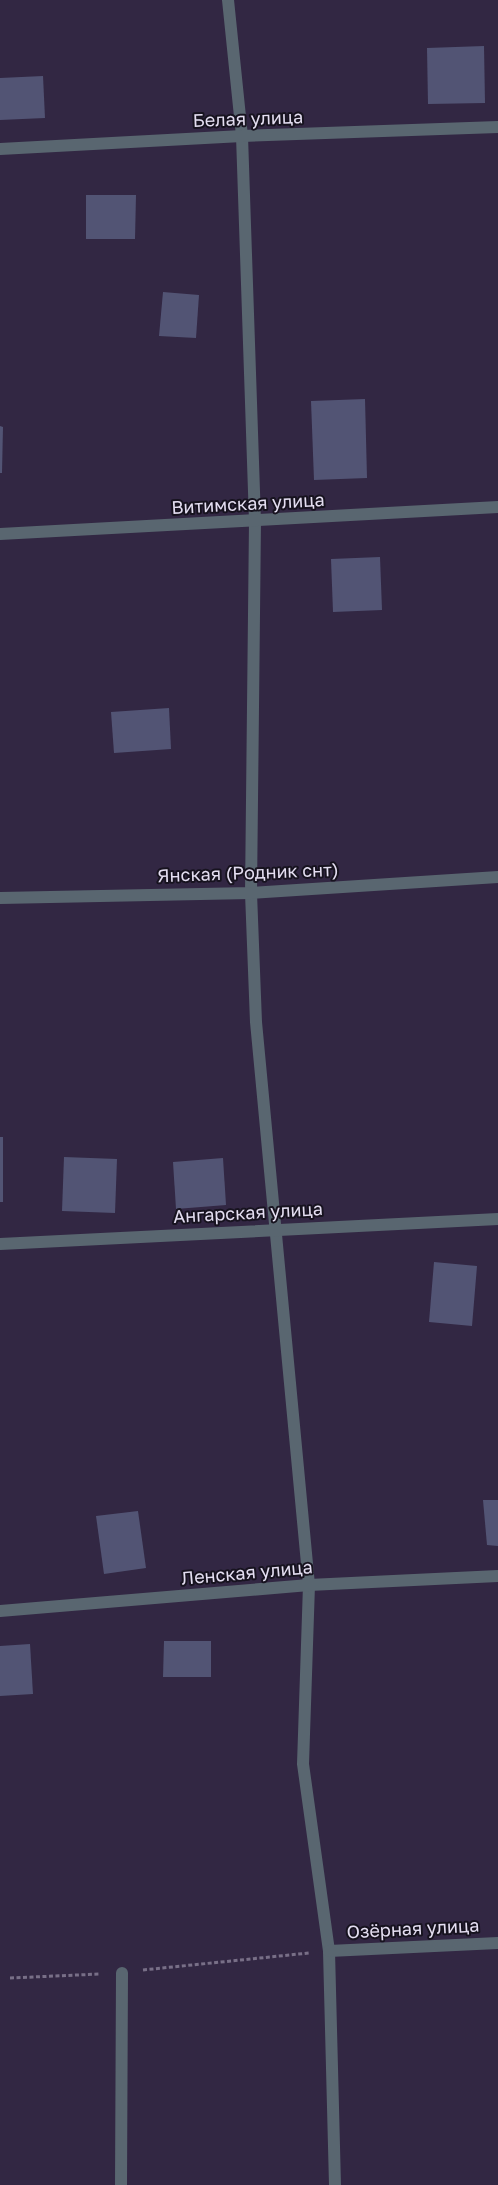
<svg xmlns="http://www.w3.org/2000/svg" width="498" height="2185" viewBox="0 0 498 2185" font-family="'Golos Text',sans-serif">
<style>
.building{fill:#525474}
.lines{fill:none;stroke-linecap:round;stroke-linejoin:round}
.path{stroke:#786f87;stroke-width:3;stroke-dasharray:4 2.5;stroke-linecap:butt}
.minor{stroke:#596670;stroke-width:12}
.labels{text-anchor:middle;stroke-width:4;stroke-linejoin:round;paint-order:stroke}
.street-label{font-size:18px;fill:#e4def1;stroke:#17131f}
</style>
<rect width="100%" height="100%" fill="#322743"/>
<g class="building">
<polygon points="484,46 485,103 428,104 427,48"/>
<polygon points="43,76 45,118 0,120 0,78"/>
<polygon points="86,195 136,195 135,239 86,239"/>
<polygon points="163,292 199,295 196,338 159,336"/>
<polygon points="365,399 367,478 314,480 311,401"/>
<polygon points="0,426 3,427 2,473 0,473"/>
<polygon points="380,557 382,610 333,612 331,559"/>
<polygon points="169,708 171,749 114,753 111,712"/>
<rect x="0" y="1137" width="3" height="65"/>
<polygon points="64,1157 117,1159 115,1213 62,1211"/>
<polygon points="223,1158 226,1205 176,1209 173,1162"/>
<polygon points="434,1262 477,1266 472,1326 429,1322"/>
<polygon points="483,1500 498,1500 498,1546 487,1545"/>
<polygon points="138,1511 146,1568 104,1574 96,1516"/>
<polygon points="164,1641 211,1641 211,1677 163,1677"/>
<polygon points="30,1644 33,1694 0,1696 0,1646"/>
</g>
<g class="lines">
<g class="path">
<polyline points="143,1970 309,1953"/>
<polyline points="10,1978 100,1974"/>
</g>
<g class="minor">
<polyline points="228,0 242,136 255,521 251,893 256,1022 309,1585 303,1764 329,1951 335,2185"/>
<polyline points="0,149 242,136 498,127"/>
<polyline points="0,534 498,507"/>
<polyline points="0,898 251,893 498,877"/>
<polyline points="0,1244 498,1219"/>
<polyline points="0,1611 309,1585 498,1576"/>
<polyline points="329,1951 498,1943"/>
<polyline points="121,2185 122,1973"/>
</g>
</g>
<g class="labels">
<g class="street-label">
<text transform="translate(248 119) rotate(-2)" y="6">Белая улица</text>
<text transform="translate(248 504) rotate(-3)" y="6">Витимская улица</text>
<text transform="translate(248 873) rotate(-2)" y="6">Янская (Родник снт)</text>
<text transform="translate(248 1213) rotate(-3)" y="6">Ангарская улица</text>
<text transform="translate(247 1573) rotate(-5)" y="6">Ленская улица</text>
<text transform="translate(413 1929) rotate(-3)" y="6">Озёрная улица</text>
</g>
</g>
</svg>
